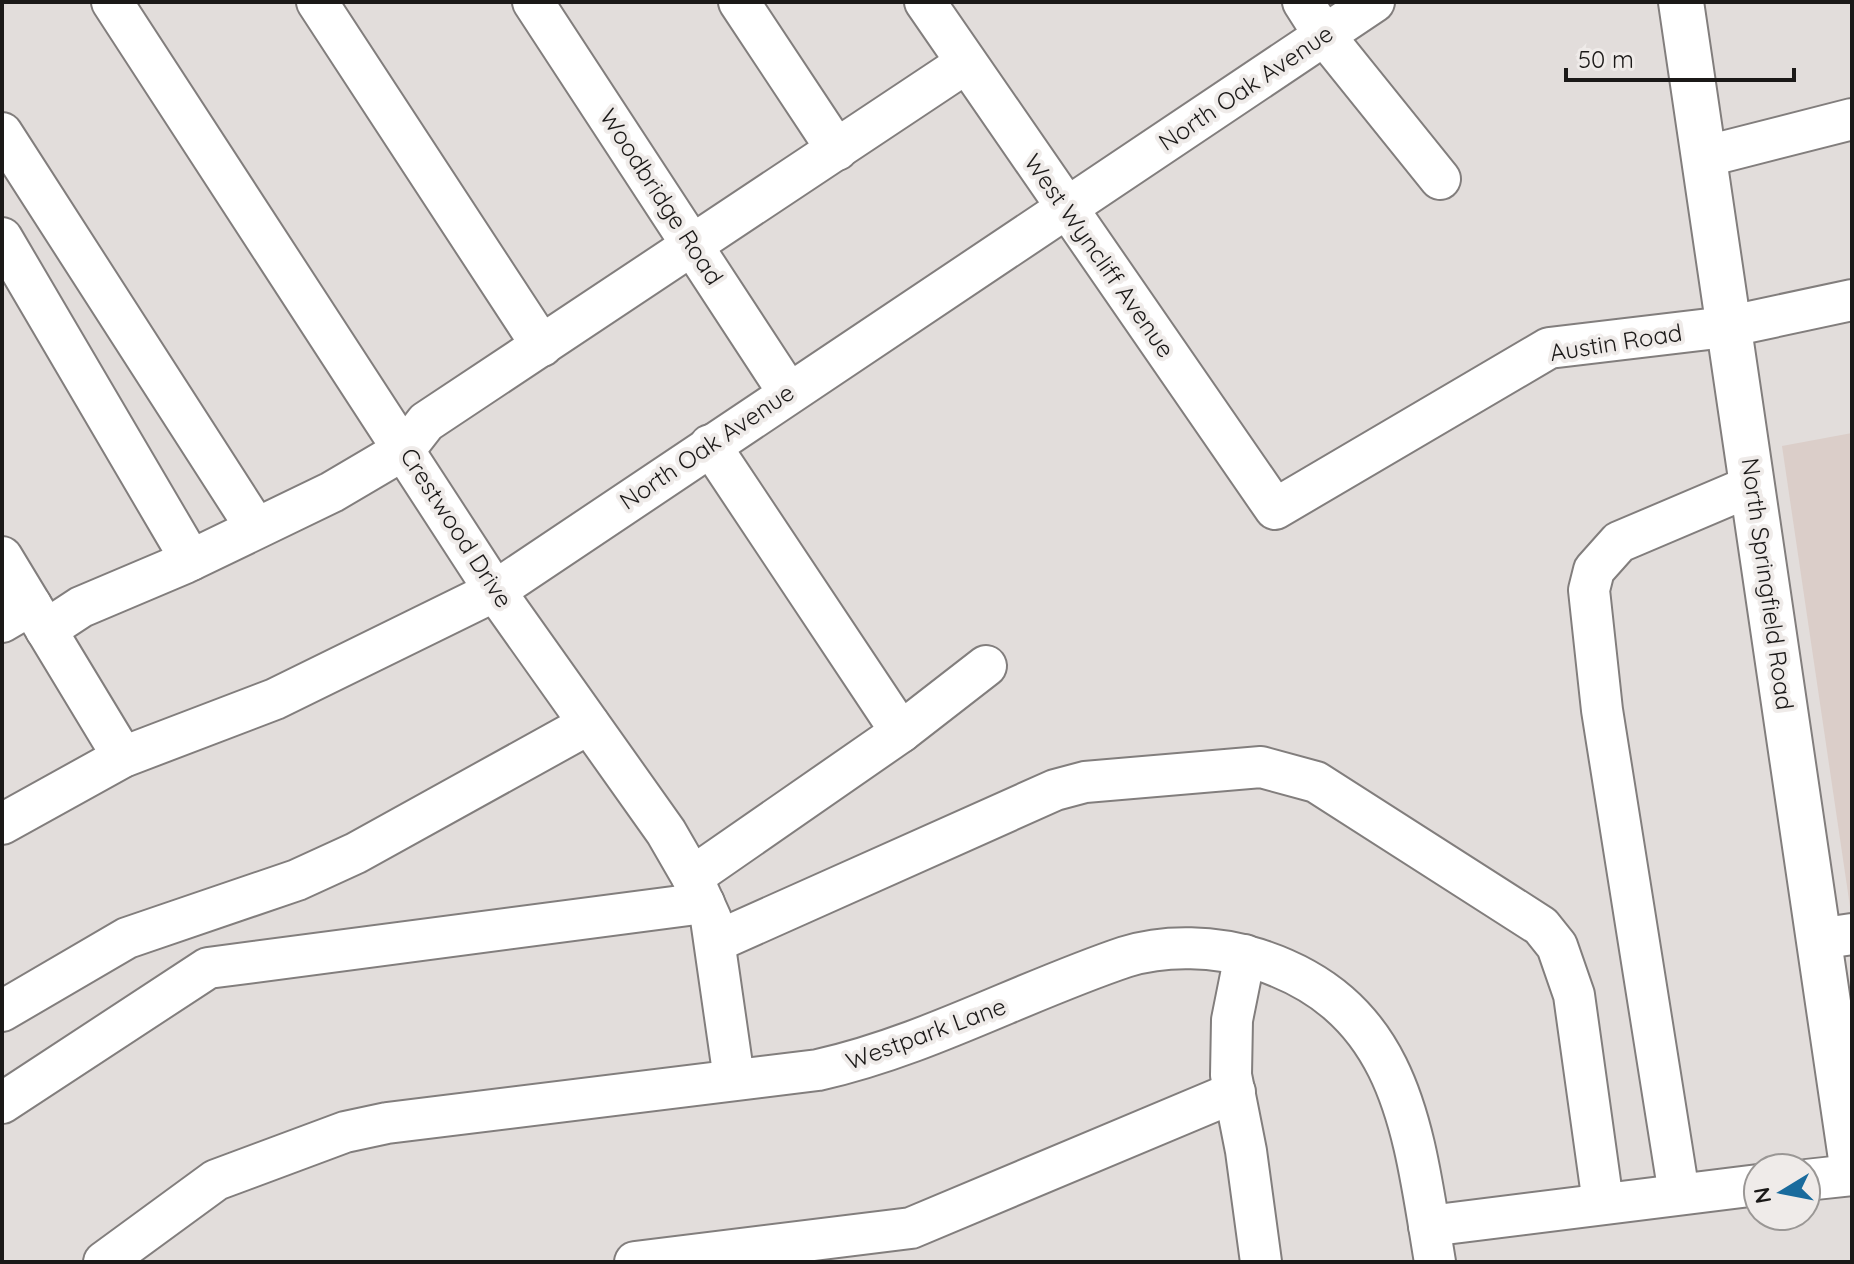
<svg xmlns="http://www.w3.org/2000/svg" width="1854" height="1264" viewBox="0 0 1854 1264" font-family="Quicksand,sans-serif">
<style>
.built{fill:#dbcec9}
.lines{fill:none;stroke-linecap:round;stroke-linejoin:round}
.minor-casing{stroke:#827e7d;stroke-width:44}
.major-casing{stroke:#827e7d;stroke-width:48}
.minor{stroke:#fff;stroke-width:40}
.major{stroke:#fff;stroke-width:44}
.labels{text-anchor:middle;stroke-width:8;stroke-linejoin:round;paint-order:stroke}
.street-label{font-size:24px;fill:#1b1918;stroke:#efebe9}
</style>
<rect width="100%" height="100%" fill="#e2dddb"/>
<polygon class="built" points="1852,433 1852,920 1782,446"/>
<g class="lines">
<defs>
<g id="minor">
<polyline points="112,2 495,591 666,832 692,877 711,919 734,1079"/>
<polyline points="317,2 542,346"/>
<polyline points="533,2 788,392"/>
<polyline points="739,2 837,150"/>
<polyline points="925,2 1275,509 1549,348 1726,327 1852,300"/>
<polyline points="1303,2 1324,35 1440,179"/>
<polyline points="2,133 256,528"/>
<polyline points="1703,157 1852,119"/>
<polyline points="2,238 191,560"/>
<polyline points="2,557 123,757"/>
<polyline points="2,622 31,605"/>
<polyline points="46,630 81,607 185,563 332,492 405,449 426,422 966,63"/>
<polyline points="901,732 986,666"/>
<polyline points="2,824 123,757 275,699 495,591 1374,2"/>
<polyline points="692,877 901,732 710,445"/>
<polyline points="1818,939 1852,934"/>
<polyline points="715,942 1055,790 1085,782 1261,767 1316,782 1541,926 1557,946 1574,995 1603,1203"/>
<polyline points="1245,955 1232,1020 1231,1075 1246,1151 1261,1262"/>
<polyline points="2,1011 127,938 297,880 356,853 589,724"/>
<polyline points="2,1103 208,968 704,903"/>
<polyline points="1806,1180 1852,1175"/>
<polyline points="1679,1194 1602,710 1589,590 1594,570 1619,542 1751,486"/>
<polyline points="1429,1226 1758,1185"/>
<path d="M104,1262L216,1180L345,1132L387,1123L818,1070C925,1046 1021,992 1125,957C1166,944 1216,946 1257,959C1404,1006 1413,1131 1435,1262"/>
<polyline points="635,1262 911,1228 1235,1092"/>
</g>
<path id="major" d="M1681,2C1735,391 1797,778 1852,1166"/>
</defs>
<use href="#minor" class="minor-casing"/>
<use href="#major" class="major-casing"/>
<use href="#minor" class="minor"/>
<use href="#major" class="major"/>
</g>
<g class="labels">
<g class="street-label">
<text transform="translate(1246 88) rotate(-34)" y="8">North Oak Avenue</text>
<text transform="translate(661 197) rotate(57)" y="8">Woodbridge Road</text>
<text transform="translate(1099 256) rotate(55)" y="8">West Wyncliff Avenue</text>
<text transform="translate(1616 343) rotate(-9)" y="8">Austin Road</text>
<text transform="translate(707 447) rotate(-34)" y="8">North Oak Avenue</text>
<text transform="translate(456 528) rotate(57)" y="8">Crestwood Drive</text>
<text transform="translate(1767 584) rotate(82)" y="8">North Springfield Road</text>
<text transform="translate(926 1034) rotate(-20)" y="8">Westpark Lane</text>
</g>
</g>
<rect width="1854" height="1264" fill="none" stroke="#1b1918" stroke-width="8"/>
<g transform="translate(1782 1192) rotate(260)"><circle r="38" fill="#efebe9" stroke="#9a9795" stroke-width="2"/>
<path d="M0-6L14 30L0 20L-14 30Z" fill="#196b9d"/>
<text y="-12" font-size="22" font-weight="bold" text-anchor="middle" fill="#1b1918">N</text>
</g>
<path d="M1566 68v12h228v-12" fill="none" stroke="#1b1918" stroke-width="4"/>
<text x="1578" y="68" font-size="24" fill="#1b1918" stroke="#efebe9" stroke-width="6" paint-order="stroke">50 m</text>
</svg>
